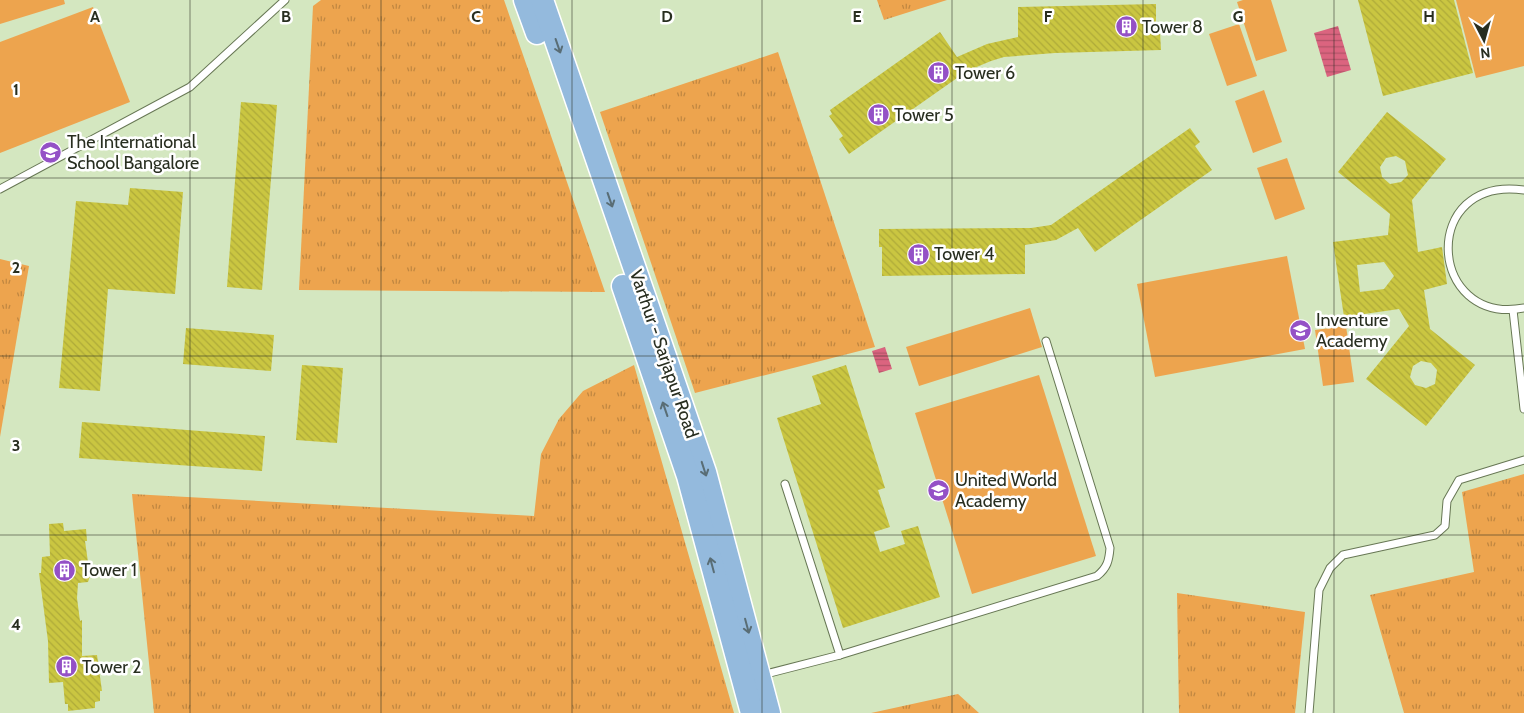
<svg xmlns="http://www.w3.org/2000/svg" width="1524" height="713" viewBox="0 0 1524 713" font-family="Cabin,sans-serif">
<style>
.grass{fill:url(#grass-tufts)}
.park{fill:#eda44e}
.water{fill:url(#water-rules)}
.building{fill:url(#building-back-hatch);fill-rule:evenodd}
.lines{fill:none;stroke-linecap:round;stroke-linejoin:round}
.lane-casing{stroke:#677754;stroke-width:9}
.primary-casing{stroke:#fff;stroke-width:25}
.lane{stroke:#fff;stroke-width:7}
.primary{stroke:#94badd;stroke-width:22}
.oneway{stroke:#596d75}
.grid{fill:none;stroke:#282e20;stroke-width:1;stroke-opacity:0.55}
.labels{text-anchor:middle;stroke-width:5;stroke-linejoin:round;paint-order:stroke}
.poi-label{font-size:18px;fill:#282e20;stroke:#fff;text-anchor:start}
.street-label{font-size:18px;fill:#282e20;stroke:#fff}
.grid-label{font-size:16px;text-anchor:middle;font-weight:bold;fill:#282e20;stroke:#fff;stroke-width:5;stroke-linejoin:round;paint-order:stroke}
</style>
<defs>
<pattern id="grass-tufts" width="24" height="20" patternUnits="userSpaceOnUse" patternTransform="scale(1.25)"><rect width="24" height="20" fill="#eda44e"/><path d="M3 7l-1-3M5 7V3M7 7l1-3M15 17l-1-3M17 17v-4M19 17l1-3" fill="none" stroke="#c08640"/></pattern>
<pattern id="water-rules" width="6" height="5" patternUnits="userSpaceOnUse" patternTransform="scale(1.25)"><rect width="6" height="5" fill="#db647f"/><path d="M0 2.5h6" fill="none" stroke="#b25368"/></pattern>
<pattern id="building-back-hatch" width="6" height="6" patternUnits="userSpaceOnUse" patternTransform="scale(1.25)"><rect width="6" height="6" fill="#cac641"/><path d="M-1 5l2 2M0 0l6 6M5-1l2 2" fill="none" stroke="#aeaa39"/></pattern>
</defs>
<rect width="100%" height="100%" fill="#d4e7c0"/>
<g class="grass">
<polygon points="321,0 504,0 605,292 299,290 313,6"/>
<polygon points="877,0 947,0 884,20"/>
<polygon points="778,52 875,347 695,393 600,112"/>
<polygon points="0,259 29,266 0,437"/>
<polygon points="634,365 734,713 154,713 132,494 534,516 541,454 559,419 583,391"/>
<polygon points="1524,474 1524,713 1404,713 1370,595 1474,572 1462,492"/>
<polygon points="1177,593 1305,612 1295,713 1179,713"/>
<polygon points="958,694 979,713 871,713"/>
</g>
<g class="park">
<polygon points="0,0 64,0 65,4 0,24"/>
<polygon points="1243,0 1271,0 1287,51 1256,61 1237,2"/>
<polygon points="1456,0 1524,0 1524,66 1476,78"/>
<polygon points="93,7 130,102 0,153 0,42"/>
<polygon points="1239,24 1257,76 1227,86 1209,34"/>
<polygon points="1264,90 1282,142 1253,153 1235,101"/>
<polygon points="1287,158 1305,209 1275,220 1257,168"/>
<polygon points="1287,256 1305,349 1155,377 1137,284"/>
<polygon points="1030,308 1042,347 919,386 906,347"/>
<polygon points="1346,326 1354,382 1323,386 1315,330"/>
<polygon points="1039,375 1096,556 972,594 915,413"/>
</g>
<g class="water">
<polygon points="1338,26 1351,70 1327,77 1314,33"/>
<polygon points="885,347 892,369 879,373 872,351"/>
</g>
<g class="building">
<polygon points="1358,0 1454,0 1473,73 1383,96"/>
<polygon points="1156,4 1156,32 1160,32 1161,50 1055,53 1004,57 991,61 967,71 849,154 839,139 843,136 829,116 832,114 830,110 940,32 957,57 987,44 1018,37 1018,7"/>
<polygon points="241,102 277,105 262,290 227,287"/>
<path d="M1387,112L1446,159L1412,200L1418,252L1442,247L1447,284L1424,290L1430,329L1475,365L1426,426L1366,379L1409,326L1399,309L1344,317L1333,242L1388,235L1390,214L1338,172ZM1396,156L1405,161L1408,175L1401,182L1390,184L1382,177L1380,167L1386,158ZM1384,262L1394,276L1384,289L1360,292L1357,265ZM1421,361L1431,363L1437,370L1435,384L1426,388L1415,385L1410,377L1413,366Z"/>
<polygon points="1190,128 1200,142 1195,146 1212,170 1095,252 1078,228 1056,240 1025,245 1025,274 882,276 882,247 879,247 879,229 1031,228 1051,225"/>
<polygon points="130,188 183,192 175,294 108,289 100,391 59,388 76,201 128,205"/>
<polygon points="186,328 274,335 271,371 183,364"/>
<polygon points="302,365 343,368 337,443 296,440"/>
<polygon points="846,365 885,488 878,490 890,527 874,532 880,552 905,544 901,531 918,526 940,597 843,628 777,418 821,404 812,376"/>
<polygon points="82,422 265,436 262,471 79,458"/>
<polygon points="63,523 64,531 86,529 87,541 85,541 90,576 88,582 78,583 77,598 80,621 82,620 82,656 97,655 102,691 100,691 100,701 95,702 95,708 68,711 68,704 65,704 63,682 49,683 48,641 39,573 41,573 42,557 50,556 49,524"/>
</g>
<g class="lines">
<defs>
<g id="lane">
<polyline points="0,189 190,87 285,0"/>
<path d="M1524,190C1419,175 1427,326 1524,308"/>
<polyline points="1513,310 1524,409"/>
<polyline points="785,484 840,655"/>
<path d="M762,675L840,655L1097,576C1107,568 1109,561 1110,548L1046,341"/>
<polyline points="1309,713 1319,590 1330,568 1343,555 1435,535 1445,526 1447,501 1459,480 1524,460"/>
</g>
<g id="primary">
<polyline points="525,0 537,33"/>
<polyline points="542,0 705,472 769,713"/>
<polyline points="623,286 688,476 752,713"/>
</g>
</defs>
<use href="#lane" class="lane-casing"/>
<use href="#primary" class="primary-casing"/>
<use href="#lane" class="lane"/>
<use href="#primary" class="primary"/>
</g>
<defs><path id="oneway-shaft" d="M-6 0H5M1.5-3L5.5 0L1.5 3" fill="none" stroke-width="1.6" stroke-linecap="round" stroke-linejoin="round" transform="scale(1.25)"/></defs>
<g class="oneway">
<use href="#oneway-shaft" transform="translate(558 46) rotate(71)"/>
<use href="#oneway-shaft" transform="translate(610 200) rotate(71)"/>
<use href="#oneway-shaft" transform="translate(665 409) rotate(-109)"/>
<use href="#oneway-shaft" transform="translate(704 469) rotate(72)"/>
<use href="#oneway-shaft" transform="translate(712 565) rotate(-105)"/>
<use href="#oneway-shaft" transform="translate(747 626) rotate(75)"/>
</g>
<path class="grid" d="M190,0V713M381,0V713M572,0V713M762,0V713M952,0V713M1143,0V713M1334,0V713M0,178H1524M0,356H1524M0,535H1524"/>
<defs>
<symbol id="building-disc" viewBox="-11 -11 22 22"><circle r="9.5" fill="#9451c6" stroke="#fff"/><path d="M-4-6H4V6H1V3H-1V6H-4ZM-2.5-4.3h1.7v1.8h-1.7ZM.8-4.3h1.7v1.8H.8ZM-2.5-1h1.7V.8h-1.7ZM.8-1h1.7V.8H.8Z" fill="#fff"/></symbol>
<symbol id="school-disc" viewBox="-11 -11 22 22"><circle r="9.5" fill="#9451c6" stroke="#fff"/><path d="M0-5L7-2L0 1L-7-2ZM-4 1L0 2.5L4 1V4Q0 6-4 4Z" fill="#fff"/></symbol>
</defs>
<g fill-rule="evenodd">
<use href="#building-disc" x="1114" y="14" width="25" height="25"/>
<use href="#building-disc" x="926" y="60" width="25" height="25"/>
<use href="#building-disc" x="866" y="102" width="25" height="25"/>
<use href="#school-disc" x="38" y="140" width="25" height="25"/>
<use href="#building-disc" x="906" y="242" width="25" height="25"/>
<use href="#school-disc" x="1288" y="318" width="25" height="25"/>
<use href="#school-disc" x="926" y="478" width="25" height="25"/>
<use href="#building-disc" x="52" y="558" width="25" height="25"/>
<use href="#building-disc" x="54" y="654" width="25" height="25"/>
</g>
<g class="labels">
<g class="poi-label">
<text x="1142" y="33">Tower 8</text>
<text x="955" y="79">Tower 6</text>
<text x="894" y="121">Tower 5</text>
<text x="67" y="148">The International<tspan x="67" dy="21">School Bangalore</tspan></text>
<text x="934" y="260">Tower 4</text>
<text x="1316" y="326">Inventure<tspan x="1316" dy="21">Academy</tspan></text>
<text x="955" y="486">United World<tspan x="955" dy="21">Academy</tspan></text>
<text x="81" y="576">Tower 1</text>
<text x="82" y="673">Tower 2</text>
</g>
<g class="street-label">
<text transform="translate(664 354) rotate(71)" y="6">Varthur - Sarjapur Road</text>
</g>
</g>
<g class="grid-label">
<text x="95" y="22">A</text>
<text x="286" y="22">B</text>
<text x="476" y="22">C</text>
<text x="667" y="22">D</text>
<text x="857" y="22">E</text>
<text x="1048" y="22">F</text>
<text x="1238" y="22">G</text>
<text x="1429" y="22">H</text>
<text x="16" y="95">1</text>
<text x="16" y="273">2</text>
<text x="16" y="451">3</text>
<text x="16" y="630">4</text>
</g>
<g transform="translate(1484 40) rotate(174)" stroke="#ffffff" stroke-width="4" paint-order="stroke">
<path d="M0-4L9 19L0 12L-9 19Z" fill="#282e20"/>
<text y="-8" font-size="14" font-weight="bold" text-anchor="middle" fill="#282e20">N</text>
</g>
</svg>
